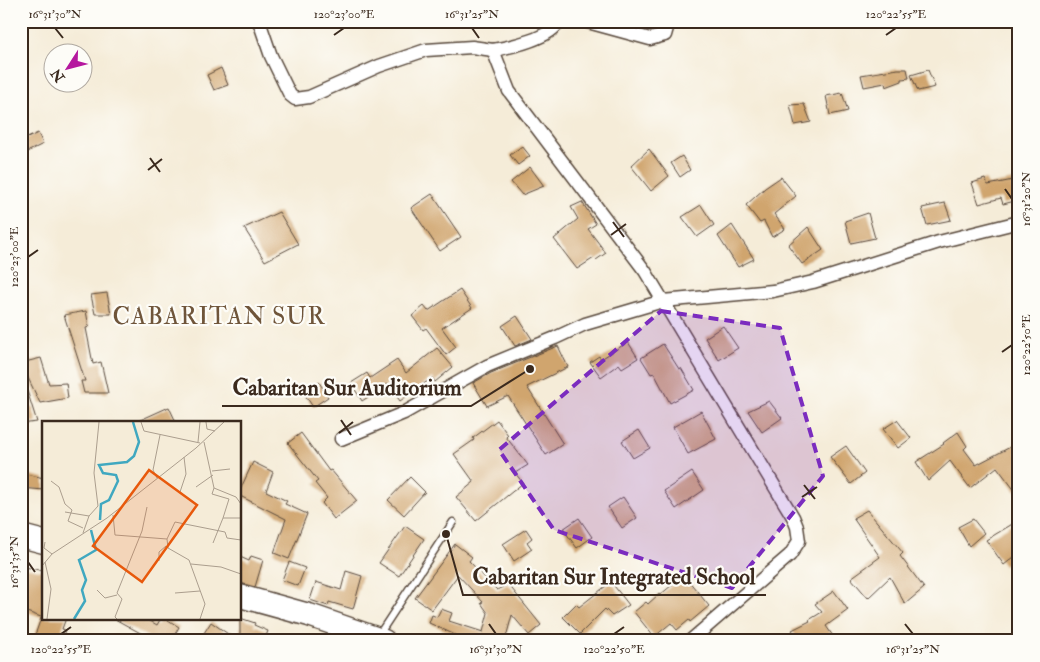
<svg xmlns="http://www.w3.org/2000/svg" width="1040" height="662" viewBox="0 0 1040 662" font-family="'IM FELL Double Pica',serif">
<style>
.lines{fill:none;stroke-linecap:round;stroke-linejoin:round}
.stream{stroke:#40a8c0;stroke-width:4.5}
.building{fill:#d0a56e}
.lane-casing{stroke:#57473a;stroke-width:9}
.street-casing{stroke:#57473a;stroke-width:15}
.highway-casing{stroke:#57473a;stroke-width:25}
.lane{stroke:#fff;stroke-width:6}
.street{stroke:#fff;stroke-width:12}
.highway{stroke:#fff;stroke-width:22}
.marked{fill:#7b2cbf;fill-opacity:0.2;stroke:#7b2cbf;stroke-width:4;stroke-dasharray:10 6;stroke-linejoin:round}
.ticks{fill:none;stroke:#3b2a1e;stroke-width:2}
.labels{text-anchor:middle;stroke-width:4.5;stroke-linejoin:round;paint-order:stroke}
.quarter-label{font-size:24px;letter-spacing:1px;fill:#6f553a;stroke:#fdfcf7}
.inset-river{fill:none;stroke:#40a8c0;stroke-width:2.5}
.inset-road{fill:none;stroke:#ab9e8e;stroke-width:1}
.view{fill:#e8590c;fill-opacity:0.15;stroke:#e8590c;stroke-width:2.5}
.inset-edge{fill:none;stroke:#3b2a1e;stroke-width:2.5}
.leader{fill:none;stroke:#3b2a1e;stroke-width:2}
.callout-dot{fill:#3b2a1e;stroke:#fdfcf7;stroke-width:2}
.callout-label{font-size:22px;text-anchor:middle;font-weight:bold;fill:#3b2a1e;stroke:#fdfcf7;stroke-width:4.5;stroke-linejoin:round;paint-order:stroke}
.neatline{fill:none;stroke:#3b2a1e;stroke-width:2}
.ticks-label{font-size:12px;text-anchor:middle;fill:#3b2a1e}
</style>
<rect width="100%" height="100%" fill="#fdfcf7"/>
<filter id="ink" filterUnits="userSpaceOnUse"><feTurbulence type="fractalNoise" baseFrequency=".02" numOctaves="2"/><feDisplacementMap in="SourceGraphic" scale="10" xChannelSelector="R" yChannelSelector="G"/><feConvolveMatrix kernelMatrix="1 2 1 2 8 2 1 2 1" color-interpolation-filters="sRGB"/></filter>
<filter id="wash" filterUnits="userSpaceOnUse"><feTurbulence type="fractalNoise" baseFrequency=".0096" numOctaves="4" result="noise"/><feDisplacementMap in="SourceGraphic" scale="20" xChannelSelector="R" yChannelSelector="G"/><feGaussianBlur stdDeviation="1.12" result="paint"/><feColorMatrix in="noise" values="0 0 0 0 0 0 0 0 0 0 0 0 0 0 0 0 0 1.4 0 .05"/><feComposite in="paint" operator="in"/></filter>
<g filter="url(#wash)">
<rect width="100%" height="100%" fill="#f5ecd8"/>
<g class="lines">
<polyline class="stream" points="1016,641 1019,639"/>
</g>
<g id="blocks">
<g class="building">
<polygon points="221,68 228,85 214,90 207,75"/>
<polygon points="898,69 907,69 909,78 902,79 902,81 886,87 885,83 864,87 861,75"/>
<polygon points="928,70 935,87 918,91 911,75"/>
<polygon points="842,93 848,111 830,115 826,96"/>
<polygon points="804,104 811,122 795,125 790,105"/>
<polygon points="38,133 43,144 27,152 21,141"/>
<polygon points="522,146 530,156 518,165 510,155"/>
<polygon points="649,149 669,176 651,191 631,166"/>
<polygon points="682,156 690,170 680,177 671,163"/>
<polygon points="530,167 544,186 522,195 511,182"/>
<polygon points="781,177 796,196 774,214 785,229 772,237 764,221 760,223 746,205 765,188"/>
<polygon points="985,179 988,185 1013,180 1019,193 1019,200 1003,204 1001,198 979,204 972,183"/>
<polygon points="432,194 461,237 440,251 411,208"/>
<polygon points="582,202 596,224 588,229 606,253 596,260 594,258 577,269 554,239 578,219 571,207"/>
<polygon points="945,203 951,220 927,225 922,208"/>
<polygon points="701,205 714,225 697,237 682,217"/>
<polygon points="279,212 298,244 265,261 244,228"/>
<polygon points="868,213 875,238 851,243 845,221"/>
<polygon points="732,225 754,259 738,267 718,236"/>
<polygon points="808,227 823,250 802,264 788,245"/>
<polygon points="460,290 472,308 442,328 456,347 446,355 426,328 423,330 412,316 424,306 428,311"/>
<polygon points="107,293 111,314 95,314 91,295"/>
<polygon points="86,311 89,327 86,328 93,364 101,362 108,393 84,393 81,381 85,381 64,315"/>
<polygon points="517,316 532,339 515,346 502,326"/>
<polygon points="723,326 738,348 719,360 705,338"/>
<polygon points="628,342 638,358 622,368 619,364 601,377 590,362 599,356 601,359"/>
<polygon points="663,344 679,369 681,368 694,390 670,403 654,373 651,374 641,358"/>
<polygon points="558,346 568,367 527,387 563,444 546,455 508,396 487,406 473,383 491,373"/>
<polygon points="437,348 453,367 435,382 432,378 400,401 388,384 362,401 351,383 367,373 370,378 397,360 406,373"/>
<polygon points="41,358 49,384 66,383 68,398 40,403 21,363"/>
<polygon points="24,381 37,422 21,424 21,382"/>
<polygon points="319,382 328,397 313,407 303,392"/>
<polygon points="769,401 782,418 762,432 748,411"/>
<polygon points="169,407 176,422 136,422"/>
<polygon points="701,411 716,439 688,454 673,427"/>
<polygon points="497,420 508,435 506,437 528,465 515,473 523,483 476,521 456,497 474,482 454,454 474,440 473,438"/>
<polygon points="897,420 911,438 898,448 883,429"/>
<polygon points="639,430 650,448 633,458 622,441"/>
<polygon points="958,432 967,446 964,449 976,465 1018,443 1019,450 1016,452 1019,457 1019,496 997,467 970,488 950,461 928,481 916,462 944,444 943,443"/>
<polygon points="301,433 329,471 331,470 357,501 334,519 322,503 327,498 315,483 318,481 288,443"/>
<polygon points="846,446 865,473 851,484 830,457"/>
<polygon points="253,462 273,472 266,491 287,501 285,504 307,514 289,559 274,553 286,519 240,496 240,490"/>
<polygon points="692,472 704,490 676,509 664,491"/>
<polygon points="21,473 44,478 44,490 21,488"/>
<polygon points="410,477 425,492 404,515 388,500"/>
<polygon points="623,497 637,518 622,528 608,507"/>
<polygon points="867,510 903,553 900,556 924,588 905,604 890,577 868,598 851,578 880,557 853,518"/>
<polygon points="579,518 592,537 577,548 563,529"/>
<polygon points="973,519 984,533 969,546 958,527"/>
<polygon points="1019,520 1019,553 1004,565 986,540"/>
<polygon points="405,526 424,539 399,576 379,563"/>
<polygon points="526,529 532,538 527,542 532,549 514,561 503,544"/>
<polygon points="455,544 472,557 469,561 497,590 508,584 541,625 529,635 512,615 505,641 461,641 462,638 429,623 432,615 437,617 441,609 452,613 449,621 483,632 488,613 481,603 483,602 458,575 432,610 415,598"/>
<polygon points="251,556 263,560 255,587 240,583 240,557 249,561"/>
<polygon points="289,562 305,568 298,586 282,580"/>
<polygon points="25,567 44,571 44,618 21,610 21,584"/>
<polygon points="346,571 362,576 353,609 329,602 328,606 310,600 316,582 341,590"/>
<polygon points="684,575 709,606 690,622 689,620 677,630 671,623 654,637 634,612 646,602 648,604 659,594 660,595"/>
<polygon points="611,582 629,605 612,616 605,609 580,634 563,617 576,604 579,607"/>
<polygon points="834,591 848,610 826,626 833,636 827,641 799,641 792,630 810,621 809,620 822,612 815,604"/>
<polygon points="41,618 66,618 62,629 65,630 61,641 42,641 34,638"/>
<polygon points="113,618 145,618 157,625 161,618 165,618 179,627 171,641 155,641"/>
<polygon points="240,618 255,623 254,625 268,631 264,641 240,641"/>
<polygon points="211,622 238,641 199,641"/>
</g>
</g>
</g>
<g filter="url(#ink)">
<use href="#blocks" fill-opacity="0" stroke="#57473a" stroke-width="1"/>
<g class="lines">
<defs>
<polyline id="lane" points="380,636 382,630 453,522"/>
<g id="street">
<polyline points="259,21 271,56 290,95 295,99 309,97 379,66 426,50 472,47 493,50"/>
<path d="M559,21C552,38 510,47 493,50L509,91L645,271L793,517L797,527L799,541L790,555L690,641"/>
<polyline points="584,21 650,39 665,35 669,21"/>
<polyline points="341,439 404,413 487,366 555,338 585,324 663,301 773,291 813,282 939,242 1019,222"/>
</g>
<g id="highway">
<polyline points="21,536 44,542"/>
<polyline points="240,596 309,615 384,641"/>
</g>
</defs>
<use href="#lane" class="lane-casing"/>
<use href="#street" class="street-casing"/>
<use href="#highway" class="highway-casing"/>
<use href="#lane" class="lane"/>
<use href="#street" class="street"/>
<use href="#highway" class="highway"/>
</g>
</g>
<path class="marked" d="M661,311L780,328L823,476L732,588L554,530L499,450Z"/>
<path class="ticks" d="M55,28L63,38M472,28L479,38M334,35L344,28M886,35L896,28M150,158L160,172M148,170L162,159M1005,189L1012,199M613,222L624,237M611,235L626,224M28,257L38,250M1002,352L1012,345M341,420L351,435M339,433L353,422M804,485L815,499M802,497L817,487M28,562L35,572M489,624L496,634M905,624L913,634M61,634L71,627M614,634L624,627"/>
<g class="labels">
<g class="quarter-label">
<text x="219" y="324">CABARITAN SUR</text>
</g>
</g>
<g transform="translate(42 421)">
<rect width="199" height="199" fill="#f5ecd8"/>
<path class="inset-river" d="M58,99L59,83L67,79L76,60L74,54L61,52L57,44L85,41L92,35L97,21L91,1M32,198L43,180L40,169L44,159L37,139L54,129L49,109"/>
<path class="inset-road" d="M99,1L102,10L158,22M164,1L165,8L173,10M156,21L158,1M162,21L172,67L194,76L199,83M170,50L188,48M115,57L111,49L118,14M9,60L17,66L23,83L30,89L26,100L41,107M154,66L171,54M172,67L170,73L187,78L181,97M138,71L144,53L142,36M23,91L47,95M71,94L73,114L125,118L126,127L147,139L163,183L158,198M41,112L47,95L56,85L52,52L57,1M125,118L133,101L183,111L185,117L199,119M3,121L2,127L10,133M171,122L181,97H199M117,140V131L124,125M3,141L9,168L5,198M149,143L179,146L199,153M0,145L10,133L65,97L154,27L182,1M55,169L63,177L75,174M133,172L158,170M75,198L73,196L80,178L75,172L100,110L105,86"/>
<path class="view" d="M107,49L155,84L100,161L51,125Z"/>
<rect width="199" height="199" class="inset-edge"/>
</g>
<path class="leader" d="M530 369L471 406H222M446 534L463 595H766"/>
<g class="callout-dot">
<circle cx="530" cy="369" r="5"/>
<circle cx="446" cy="534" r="5"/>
</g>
<g class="callout-label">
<text x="347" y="395">Cabaritan Sur Auditorium</text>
<text x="614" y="584">Cabaritan Sur Integrated School</text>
</g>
<rect width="1040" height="662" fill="none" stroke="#fdfcf7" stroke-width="55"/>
<g transform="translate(68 68) rotate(234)"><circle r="24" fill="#fdfcf7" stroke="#afa8a0"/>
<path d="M0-4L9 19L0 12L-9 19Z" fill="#b5179e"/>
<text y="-8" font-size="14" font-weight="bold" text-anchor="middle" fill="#3b2a1e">N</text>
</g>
<rect x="28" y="28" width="984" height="606" class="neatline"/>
<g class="ticks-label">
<text x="55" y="18">16°31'30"N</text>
<text x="344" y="18">120°23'00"E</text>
<text x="472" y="18">16°31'25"N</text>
<text x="896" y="18">120°22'55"E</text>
<text transform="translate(1026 199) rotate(-90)" y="4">16°31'20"N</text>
<text transform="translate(14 257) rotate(-90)" y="4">120°23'00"E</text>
<text transform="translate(1026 345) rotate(-90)" y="4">120°22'50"E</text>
<text transform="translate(14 562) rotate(-90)" y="4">16°31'35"N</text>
<text x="61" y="653">120°22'55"E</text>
<text x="496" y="653">16°31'30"N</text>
<text x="614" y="653">120°22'50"E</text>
<text x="913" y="653">16°31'25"N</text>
</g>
</svg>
